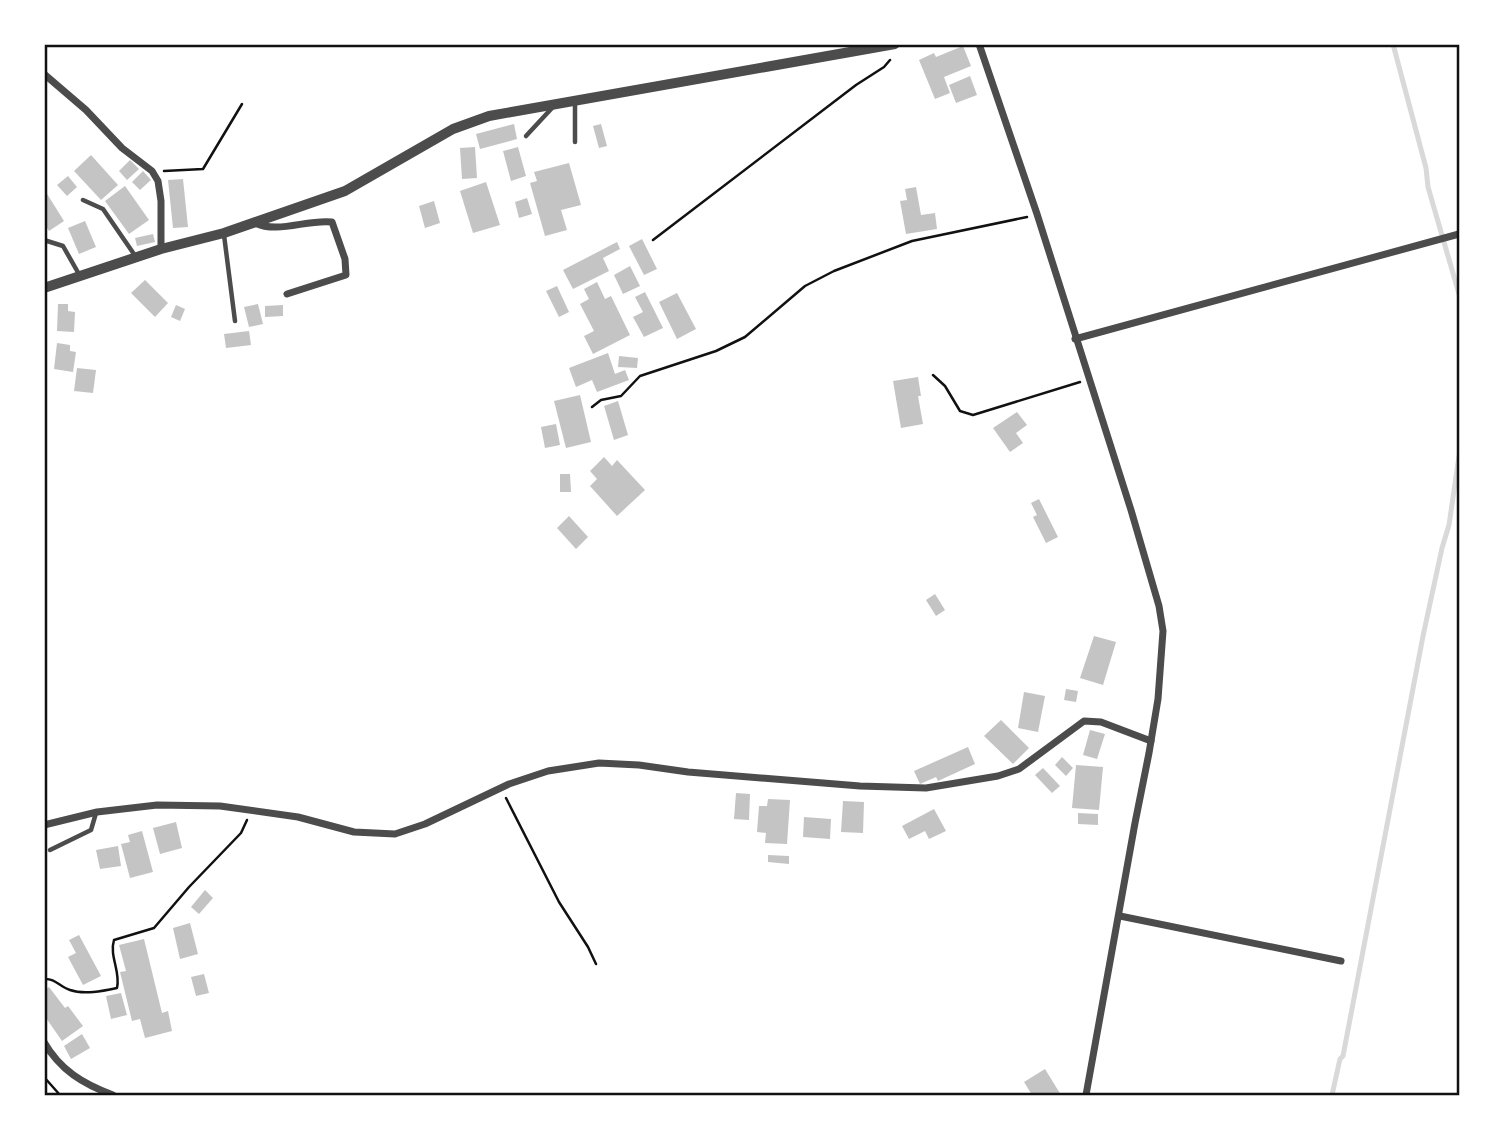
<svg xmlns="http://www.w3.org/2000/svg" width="1503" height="1139" viewBox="0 0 1503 1139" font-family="Barlow,sans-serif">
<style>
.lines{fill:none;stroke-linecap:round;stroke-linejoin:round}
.stream{stroke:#d9d9d9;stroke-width:5}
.building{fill:#c4c4c4}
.path{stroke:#111;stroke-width:2.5}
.service{stroke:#4c4c4c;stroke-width:4.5}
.minor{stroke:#4c4c4c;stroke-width:7}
.tertiary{stroke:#4c4c4c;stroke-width:10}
.neatline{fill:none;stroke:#111;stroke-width:2.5}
</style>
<rect width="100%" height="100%" fill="#fff"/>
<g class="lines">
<g class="stream">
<polyline points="1393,44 1426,168 1428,187 1459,294"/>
<polyline points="1332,1095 1340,1059 1343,1056 1423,636 1442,548 1449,525 1459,456"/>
</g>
</g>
<g class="building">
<polygon points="963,46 971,66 944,77 950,93 935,99 919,60 934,53 936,57"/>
<polygon points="970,76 977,95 956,103 949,85"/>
<polygon points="514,124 517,139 480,149 476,134"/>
<polygon points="601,124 607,146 599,148 593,126"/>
<polygon points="475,147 477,178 462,179 460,148"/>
<polygon points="518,147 526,176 511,181 503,151"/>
<polygon points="91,155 118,185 101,200 74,171"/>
<polygon points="130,160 139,169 127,180 119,171"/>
<polygon points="569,163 581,205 561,210 567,230 545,236 530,183 537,181 534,172"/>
<polygon points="143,171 151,180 140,190 132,182"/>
<polygon points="68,176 77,187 67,196 57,185"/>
<polygon points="183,179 188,227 173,228 168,180"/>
<polygon points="486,182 500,225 473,233 460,191"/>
<polygon points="125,186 149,220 129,234 105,201"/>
<polygon points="916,187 921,215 935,213 937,229 906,234 900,201 907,200 905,189"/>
<polygon points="44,189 64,221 49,231 44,223"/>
<polygon points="527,198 532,214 519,218 515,202"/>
<polygon points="434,201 440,223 425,228 419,206"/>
<polygon points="85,221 96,247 79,254 68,228"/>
<polygon points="153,234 155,242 137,246 135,238"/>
<polygon points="642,239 657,269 644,275 629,246"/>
<polygon points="617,242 620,249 603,258 609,271 573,289 563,270"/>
<polygon points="630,266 640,286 623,294 614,275"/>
<polygon points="145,280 168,303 155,317 131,293"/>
<polygon points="597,282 605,299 611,296 630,335 593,354 584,336 594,331 580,304 589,299 584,289"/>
<polygon points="557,286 569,312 559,317 546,291"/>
<polygon points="645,292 663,328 644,337 633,317 643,312 635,297"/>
<polygon points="677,293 696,329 677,339 659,302"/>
<polygon points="58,304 68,304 68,311 75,312 74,332 57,331"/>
<polygon points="258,304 263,324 249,327 244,307"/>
<polygon points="176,305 185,309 180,321 171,317"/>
<polygon points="283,305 283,316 265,317 265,306"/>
<polygon points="249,331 251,345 226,348 224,334"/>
<polygon points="57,343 70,345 70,351 76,352 73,372 54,369"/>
<polygon points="608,353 615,374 625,370 629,380 597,392 592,380 576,387 569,368"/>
<polygon points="619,356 638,358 637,368 618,367"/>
<polygon points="77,368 96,370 93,393 74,391"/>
<polygon points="918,377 921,396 918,396 923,424 901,428 893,381"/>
<polygon points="580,395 591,442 566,448 554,401"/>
<polygon points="618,401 628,435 614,440 604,406"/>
<polygon points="1017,412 1027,425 1016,433 1023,443 1010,452 993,428"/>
<polygon points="556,424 560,445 545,448 541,427"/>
<polygon points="604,457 612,466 617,460 645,490 617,516 590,486 597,479 590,471"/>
<polygon points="560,474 570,474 571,492 560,492"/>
<polygon points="1039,499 1058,537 1046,543 1033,517 1037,515 1031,503"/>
<polygon points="569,516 588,537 576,549 557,528"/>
<polygon points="935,594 945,610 936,616 926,600"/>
<polygon points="1094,636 1116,642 1103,685 1080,678"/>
<polygon points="1066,689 1078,691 1076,702 1064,700"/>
<polygon points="1024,692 1045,696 1038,732 1018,728"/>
<polygon points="1001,720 1029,748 1013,764 984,736"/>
<polygon points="1090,730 1105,734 1097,759 1083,755"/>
<polygon points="968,747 975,764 938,781 936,777 920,784 914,771"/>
<polygon points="1062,757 1073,768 1066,776 1055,765"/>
<polygon points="1076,765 1103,767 1099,810 1072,808"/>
<polygon points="1043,768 1060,786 1052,793 1035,775"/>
<polygon points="736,793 750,794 749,820 734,819"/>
<polygon points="768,799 790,800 787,844 765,843 766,833 757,832 759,806 767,806"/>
<polygon points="843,801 864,802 863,833 841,832"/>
<polygon points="934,809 946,831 929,839 925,831 909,839 902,826"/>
<polygon points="1078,813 1098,814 1098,825 1078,824"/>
<polygon points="804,817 831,819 830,839 803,837"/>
<polygon points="176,822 182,848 160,854 153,828"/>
<polygon points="142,831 153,872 130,878 121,844 130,842 128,835"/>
<polygon points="118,846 121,866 100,869 96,850"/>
<polygon points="768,855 789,856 789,864 768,862"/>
<polygon points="205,890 213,898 199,914 191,907"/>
<polygon points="190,923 198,954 180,959 173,928"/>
<polygon points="79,935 101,976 83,985 68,957 76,953 69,940"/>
<polygon points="144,939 162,1013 168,1011 172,1031 145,1038 140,1019 132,1021 120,972 126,971 119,945"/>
<polygon points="204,974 209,993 196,996 191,977"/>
<polygon points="49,987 65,1008 68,1006 83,1026 62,1041 44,1015 44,991"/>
<polygon points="121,993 127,1015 111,1019 106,996"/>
<polygon points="82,1034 90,1048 71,1059 64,1046"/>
<polygon points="1045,1069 1061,1095 1032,1095 1024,1082"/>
</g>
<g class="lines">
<g class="path">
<polyline points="164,171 203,169 242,104"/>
<polyline points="653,240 856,85 884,67 890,60"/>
<polyline points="933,375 945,386 960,411 973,415 1080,382"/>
<polyline points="592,407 601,400 621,396 640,376 716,351 745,337 805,286 834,271 912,241 1027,217"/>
<polyline points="506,798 559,902 588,947 596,964"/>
<path d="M44,979C55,978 60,987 70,990C84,995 103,991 117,988C121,972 109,956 114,940L154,928L189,887L241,833L247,820"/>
<polyline points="44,1077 60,1095"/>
</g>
<g class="service">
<polyline points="575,101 575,142"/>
<polyline points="526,136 552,108"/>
<polyline points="83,200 103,209 136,257"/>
<polyline points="224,235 235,321"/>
<polyline points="44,240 63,246 80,276"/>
<polyline points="50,850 91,830 96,813"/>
</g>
<g class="minor">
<polyline points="979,44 1037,214 1131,510 1159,606 1163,631 1158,699 1149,753 1135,823 1086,1095"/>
<polyline points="44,74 86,110 122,148 152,171 158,181 161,201 161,249"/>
<path d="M255,223C278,234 307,219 332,222L345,259L346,275L287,294"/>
<polyline points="1075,339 1459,234"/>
<polyline points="44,825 97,812 157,805 220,806 298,817 354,832 395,834 425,824 509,784 548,771 599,763 639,765 688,772 860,786 926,788 998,776 1019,769 1084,721 1101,722 1151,741"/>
<polyline points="1120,916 1341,961"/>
<path d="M44,1042C60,1070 83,1084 113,1095"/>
</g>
<polyline class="tertiary" points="44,288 161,249 224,233 345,191 453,129 489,116 895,44"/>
</g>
<rect width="1503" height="1139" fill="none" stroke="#ffffff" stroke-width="91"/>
<rect x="46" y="46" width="1412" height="1048" class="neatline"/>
</svg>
